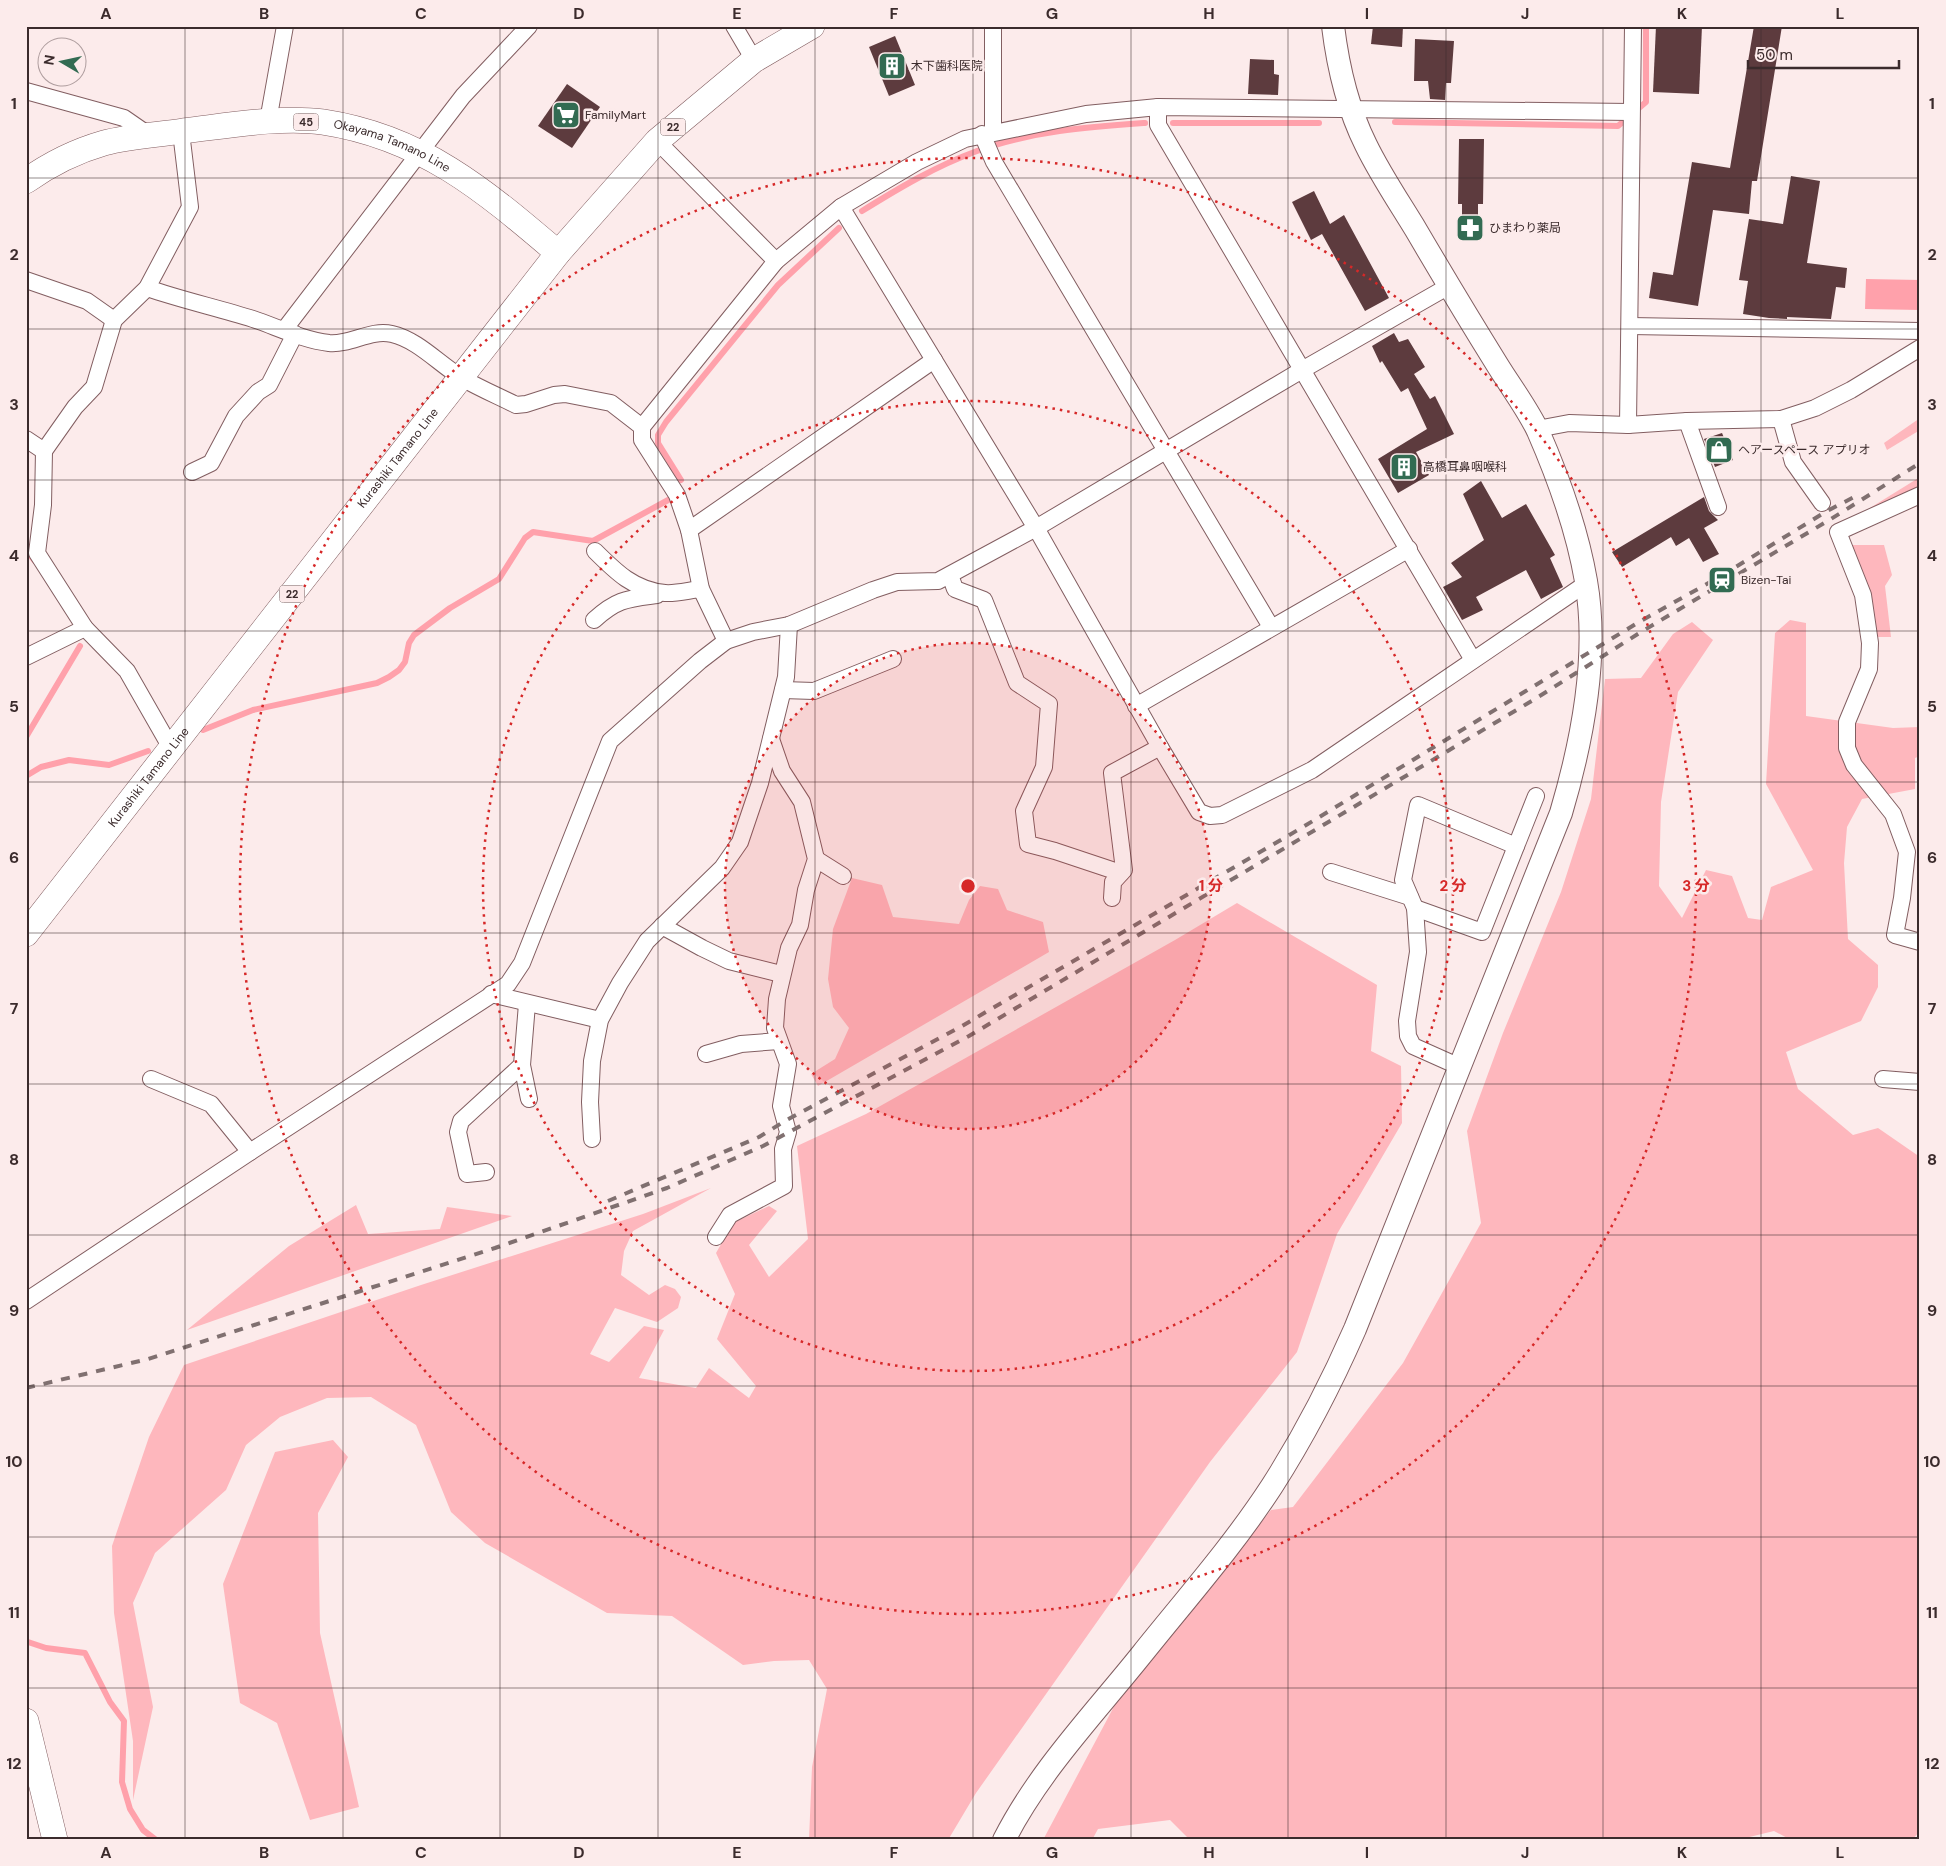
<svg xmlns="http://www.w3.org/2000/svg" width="1946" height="1866" viewBox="0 0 1946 1866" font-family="'DM Sans','Noto Sans JP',sans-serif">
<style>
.green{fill:#feb7bd}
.water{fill:#ffa1ab}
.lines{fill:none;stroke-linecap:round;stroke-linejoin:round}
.stream{stroke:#ffa1ab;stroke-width:6}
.building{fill:#5d3b3e}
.street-casing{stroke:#825e61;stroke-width:18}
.secondary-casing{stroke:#825e61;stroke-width:24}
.primary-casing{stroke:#825e61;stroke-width:26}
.street{stroke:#fff;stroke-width:16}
.secondary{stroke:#fff;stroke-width:22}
.primary{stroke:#fff;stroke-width:25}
.rail{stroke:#807070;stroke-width:4;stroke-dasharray:9 9;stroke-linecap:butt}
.grid{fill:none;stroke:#3b2b2c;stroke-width:1;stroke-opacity:0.55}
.ring{fill:none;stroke:#d62828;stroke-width:2.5;stroke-dasharray:2.5 5}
.labels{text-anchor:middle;stroke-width:5;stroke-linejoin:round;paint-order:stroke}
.shield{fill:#fcebeb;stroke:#756565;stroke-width:1}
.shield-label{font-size:11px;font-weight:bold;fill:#3b2b2c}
.poi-label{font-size:12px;fill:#3b2b2c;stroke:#fcebeb;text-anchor:start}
.street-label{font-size:12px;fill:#3b2b2c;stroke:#fcebeb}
.centre{fill:#d62828;stroke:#fcebeb;stroke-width:2.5}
.ring-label{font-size:15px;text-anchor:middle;font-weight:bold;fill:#d62828;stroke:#fcebeb;stroke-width:5;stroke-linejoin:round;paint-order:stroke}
.neatline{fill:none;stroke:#3b2b2c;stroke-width:2}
.grid-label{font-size:16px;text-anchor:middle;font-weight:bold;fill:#3b2b2c}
</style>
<rect width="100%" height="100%" fill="#fcebeb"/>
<g class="green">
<polygon points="1920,418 1920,430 1887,450 1884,443"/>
<polygon points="1920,477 1920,491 1873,511 1870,508"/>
<polygon points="1845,545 1884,545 1892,575 1885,586 1891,637 1875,637"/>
<polygon points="1790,620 1806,623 1806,716 1893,728 1920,727 1920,756 1915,758 1915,789 1862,799 1847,827 1844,863 1848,939 1878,965 1878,987 1861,1021 1786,1052 1798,1089 1853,1135 1878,1128 1920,1157 1920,1831 1912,1840 1791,1840 1774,1831 1737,1840 1190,1840 1170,1820 1098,1829 1092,1840 1043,1840 1118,1699 1271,1510 1293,1507 1403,1363 1481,1223 1467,1131 1503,1033 1561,892 1591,799 1605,679 1641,678 1673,634 1692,622 1713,640 1678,692 1661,802 1659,886 1682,918 1706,870 1732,876 1748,918 1762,920 1771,887 1813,870 1766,784 1775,633"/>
<polygon points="852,878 882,885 893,917 959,924 969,900 980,886 998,889 1007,910 1043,922 1049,952 818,1086 811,1074 835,1059 849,1028 833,1007 828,979 833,929"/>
<polygon points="1237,903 1377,985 1371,1051 1401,1066 1402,1123 1337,1234 1297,1352 1210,1462 976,1793 948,1840 809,1840 812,1767 827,1689 809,1660 774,1661 743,1665 672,1616 607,1613 485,1543 451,1512 416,1425 371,1397 327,1398 280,1417 246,1445 226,1490 155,1553 133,1603 153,1707 133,1800 133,1741 114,1613 112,1546 149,1437 184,1365 421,1285 643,1214 711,1188 633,1231 624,1251 621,1275 649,1295 665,1285 675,1289 681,1297 678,1308 657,1322 615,1308 590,1354 609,1362 644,1326 664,1330 639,1378 696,1388 709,1368 749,1398 756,1386 717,1339 735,1294 716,1253 733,1223 769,1206 777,1211 749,1245 769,1277 808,1239 797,1146 866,1114 1175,940"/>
<polygon points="356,1205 368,1234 440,1229 447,1207 512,1216 187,1330 289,1246"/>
<polygon points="333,1440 348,1457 318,1513 320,1633 359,1807 310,1820 277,1723 240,1703 223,1584 275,1452"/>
</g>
<polygon class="water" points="1866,279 1920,280 1920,310 1865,309"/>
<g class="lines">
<g class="stream">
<polyline points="1395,122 1618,126 1646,102 1646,26"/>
<polyline points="1173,123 1319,123"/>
<path d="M862,211C899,188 936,166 977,151C1031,131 1089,127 1145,123"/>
<polyline points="681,480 658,443 658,435 666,422 778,285 839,228"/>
<polyline points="26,550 35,561"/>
<polyline points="203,730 253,710 377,683 389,677 399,670 405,662 409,643 414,635 450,608 499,579 525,538 533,532 593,541 670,499"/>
<polyline points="26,737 80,646"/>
<polyline points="26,776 41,767 69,760 109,765 148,751"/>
<polyline points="28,1642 46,1648 85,1653 110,1702 124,1721 122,1782 130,1809 143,1830 156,1840"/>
</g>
</g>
<g class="building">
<polygon points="1373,26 1403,26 1402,47 1371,44"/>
<polygon points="1656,26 1702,26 1699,94 1653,92"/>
<polygon points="1754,26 1782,26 1757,181 1752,181 1749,214 1713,210 1698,306 1649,298 1653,272 1673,275 1692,162 1730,168"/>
<polygon points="895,36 915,85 889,96 869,47"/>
<polygon points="1415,39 1454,41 1451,83 1446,83 1445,100 1430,99 1428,81 1414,81"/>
<polygon points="1250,59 1274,60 1274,74 1279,75 1278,95 1248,94"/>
<polygon points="567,84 600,107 572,148 538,126"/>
<polygon points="1459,139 1484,139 1483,204 1478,204 1478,235 1462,235 1462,204 1458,204"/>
<polygon points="1791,176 1820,181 1807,263 1847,268 1845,288 1836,287 1831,319 1787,317 1787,319 1769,318 1743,314 1748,281 1739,280 1749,219 1783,224"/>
<polygon points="1314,191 1330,224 1344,215 1389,298 1365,311 1322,234 1311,240 1292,202"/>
<polygon points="1394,333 1399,342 1408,339 1425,367 1414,374 1430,399 1435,396 1454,434 1416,452 1429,475 1398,493 1378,459 1427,429 1408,388 1401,392 1382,361 1380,363 1372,346"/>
<polygon points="1722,433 1733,460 1715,467 1704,439"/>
<polygon points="1481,481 1502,518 1526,504 1555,555 1550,558 1563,587 1541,599 1526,570 1476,597 1483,610 1462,620 1443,587 1462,577 1451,563 1484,540 1463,494"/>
<polygon points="1704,497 1709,511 1718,520 1704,528 1719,554 1703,562 1689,538 1676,546 1671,537 1622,567 1612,552"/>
</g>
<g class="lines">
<defs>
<g id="street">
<polyline points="734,26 754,60"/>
<polyline points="26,91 124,118 150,136"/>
<polyline points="1158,107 1158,125 1473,660"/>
<polyline points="268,121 285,26"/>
<polyline points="993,132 993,26"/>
<polyline points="982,134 994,162 1271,627"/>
<polyline points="657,141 776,261"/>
<polyline points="841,207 1036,528 1160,747 1199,812 1210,816 1222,815 1312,770 1587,583"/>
<polyline points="26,280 87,301 114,320"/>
<path d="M147,288C182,300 218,308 253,319C277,327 303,340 329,343C351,345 370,329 392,334C418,340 439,364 462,378C479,388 498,396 516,405L526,404L554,395L565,394L611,403L642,427"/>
<polyline points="1630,326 1920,331"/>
<polyline points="284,330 463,96 529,26"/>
<polyline points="1781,419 1793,462 1822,503"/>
<polyline points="1687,421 1718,507"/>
<polyline points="1628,425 1633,26"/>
<polyline points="1537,429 1569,423 1628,425 1687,421 1781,419 1815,408 1851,390 1920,348"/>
<polyline points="26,439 44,451"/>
<polyline points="192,472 211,463 236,416 258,392 269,385 295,334"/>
<polyline points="1920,495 1838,532 1863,595 1870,643 1869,669 1847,722 1847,748 1854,765 1893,814 1907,852 1902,898 1895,935 1920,942"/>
<polyline points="689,530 934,360"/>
<path d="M595,551C616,572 634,590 665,593C676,594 690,590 701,589"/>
<polyline points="950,575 955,589 984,600 1017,683 1049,704 1044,767 1024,811 1028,844 1055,851 1121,873"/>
<path d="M594,620C617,599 627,599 657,595"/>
<polyline points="726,641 701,589 689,530 677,495 642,440 642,427 776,261 841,207 917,162 965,139 1086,114 1158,107 1631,112"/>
<polyline points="26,657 85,628"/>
<polyline points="783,690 814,691 893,659"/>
<polyline points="1136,706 1409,549"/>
<polyline points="171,748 127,671 85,628 37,553 43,505 44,451 75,407 94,387 114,320 147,288 190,207 181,132"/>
<polyline points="816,859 843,876"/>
<polyline points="1331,872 1410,897"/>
<polyline points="1112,898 1113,882 1124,870 1112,773 1160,747"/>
<polyline points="1415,908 1482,932 1536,796"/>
<polyline points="662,926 702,948 729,961 781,974"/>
<polyline points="491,994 600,1020"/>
<polyline points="527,1004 522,1065 529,1099"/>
<polyline points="706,1054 741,1044 779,1041"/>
<polyline points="1460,1067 1413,1046 1408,1036 1407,1021 1418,952 1415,908 1403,880 1418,805 1516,846"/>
<polyline points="151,1079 211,1104 250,1152"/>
<polyline points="1883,1079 1920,1082"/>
<polyline points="592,1139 590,1102 592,1061 600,1020 620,983 647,941 722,868 740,842 760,783 786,677 789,625"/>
<polyline points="486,1172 467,1174 458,1132 461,1121 522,1065"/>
<polyline points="716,1237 730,1215 784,1186 783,1149 788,1132 781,1106 788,1064 775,1028 777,999 789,948 800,925 806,890 816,859 802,802 782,771 771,739"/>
<polyline points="26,1301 250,1152 508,984 522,963 610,741 700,661 726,641 753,632 789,625 873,590 897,582 938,581 1036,528 1302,370 1449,286"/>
</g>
<path id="secondary" d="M1004,1840C1039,1771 1094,1714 1142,1654C1186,1599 1233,1546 1272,1486C1304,1436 1331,1384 1355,1329L1561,813C1582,742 1599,655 1586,581C1577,529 1559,479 1538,431C1527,408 1511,387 1498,366C1470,321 1443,276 1416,230C1399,202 1380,174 1366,145C1348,109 1338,67 1333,26"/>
<g id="primary">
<path id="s1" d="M26,181C50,164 76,151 104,143C130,136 157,135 183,131C226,126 280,116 323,122C422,137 484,190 558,253"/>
<path id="s2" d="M26,934L558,253L657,141L754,60L812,26"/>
<polyline points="26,1721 55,1840"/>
</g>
</defs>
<use href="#street" class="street-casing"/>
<use href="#secondary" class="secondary-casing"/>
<use href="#primary" class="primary-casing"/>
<use href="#street" class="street"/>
<use href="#secondary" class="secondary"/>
<use href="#primary" class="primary"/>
<g class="rail">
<polyline points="608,1201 759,1137 785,1121 962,1026 1303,827 1639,622 1721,576 1827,511 1856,496"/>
<polyline points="26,1388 148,1359 495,1248 667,1188 763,1146 969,1036 1535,699 1641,632 1831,519 1920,463"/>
</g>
</g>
<path class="grid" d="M185,26V1840M343,26V1840M500,26V1840M658,26V1840M815,26V1840M973,26V1840M1131,26V1840M1288,26V1840M1446,26V1840M1603,26V1840M1761,26V1840M26,178H1920M26,329H1920M26,480H1920M26,631H1920M26,782H1920M26,933H1920M26,1084H1920M26,1235H1920M26,1386H1920M26,1537H1920M26,1688H1920"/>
<circle cx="968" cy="886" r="243" fill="#d62828" fill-opacity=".12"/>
<g class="ring">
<circle cx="968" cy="886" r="243"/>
<circle cx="968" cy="886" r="485"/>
<circle cx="968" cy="886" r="728"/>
</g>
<defs>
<symbol id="building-square" viewBox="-11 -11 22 22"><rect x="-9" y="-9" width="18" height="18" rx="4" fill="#326b52" stroke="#fcebeb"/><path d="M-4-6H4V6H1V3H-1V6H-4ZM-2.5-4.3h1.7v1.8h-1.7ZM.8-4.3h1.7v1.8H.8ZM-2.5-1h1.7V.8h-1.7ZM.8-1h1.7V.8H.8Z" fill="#fff"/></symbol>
<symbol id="supermarket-square" viewBox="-11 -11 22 22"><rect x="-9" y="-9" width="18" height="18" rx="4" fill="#326b52" stroke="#fcebeb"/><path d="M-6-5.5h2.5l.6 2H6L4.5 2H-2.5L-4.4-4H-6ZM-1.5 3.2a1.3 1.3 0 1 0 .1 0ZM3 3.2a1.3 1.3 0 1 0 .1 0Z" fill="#fff"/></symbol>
<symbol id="pharmacy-square" viewBox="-11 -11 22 22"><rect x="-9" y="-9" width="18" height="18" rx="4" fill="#326b52" stroke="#fcebeb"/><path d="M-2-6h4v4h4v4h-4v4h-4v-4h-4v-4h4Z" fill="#fff"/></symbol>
<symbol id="shop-square" viewBox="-11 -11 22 22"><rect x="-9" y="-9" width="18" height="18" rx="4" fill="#326b52" stroke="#fcebeb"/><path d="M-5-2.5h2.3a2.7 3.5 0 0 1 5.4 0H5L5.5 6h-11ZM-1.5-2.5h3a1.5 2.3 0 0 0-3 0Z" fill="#fff"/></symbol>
<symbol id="station-square" viewBox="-11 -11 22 22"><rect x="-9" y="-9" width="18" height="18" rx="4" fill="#326b52" stroke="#fcebeb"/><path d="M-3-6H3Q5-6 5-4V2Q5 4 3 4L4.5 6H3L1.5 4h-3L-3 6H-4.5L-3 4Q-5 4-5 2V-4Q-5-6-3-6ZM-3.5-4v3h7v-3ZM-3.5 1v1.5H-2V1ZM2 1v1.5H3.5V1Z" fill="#fff"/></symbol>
</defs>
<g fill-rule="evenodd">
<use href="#building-square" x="876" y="50" width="32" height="32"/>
<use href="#supermarket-square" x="550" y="99" width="32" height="32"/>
<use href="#pharmacy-square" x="1454" y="212" width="32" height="32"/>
<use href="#shop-square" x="1703" y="434" width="32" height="32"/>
<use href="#building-square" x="1388" y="451" width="32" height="32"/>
<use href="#station-square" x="1706" y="564" width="32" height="32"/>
</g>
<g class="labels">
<g class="shield">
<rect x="293.5" y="113.5" width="25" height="17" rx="4"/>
<rect x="660.5" y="118.5" width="25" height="17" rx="4"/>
<rect x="279.5" y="585.5" width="25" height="17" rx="4"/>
</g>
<g class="shield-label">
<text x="306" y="126">45</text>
<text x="673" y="131">22</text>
<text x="292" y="598">22</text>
</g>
<g class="poi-label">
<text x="911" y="70">木下歯科医院</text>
<text x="585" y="119">FamilyMart</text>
<text x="1489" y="232">ひまわり薬局</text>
<text x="1738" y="454">ヘアースペース アプリオ</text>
<text x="1423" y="471">高橋耳鼻咽喉科</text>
<text x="1741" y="584">Bizen-Tai</text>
</g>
<g class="street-label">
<text dy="4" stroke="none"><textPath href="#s1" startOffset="381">Okayama Tamano Line</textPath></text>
<text dy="4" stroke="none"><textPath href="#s2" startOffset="604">Kurashiki Tamano Line</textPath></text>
<text dy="4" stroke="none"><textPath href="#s2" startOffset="199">Kurashiki Tamano Line</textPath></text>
</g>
</g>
<circle cx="968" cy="886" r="8" class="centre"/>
<g class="ring-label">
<text x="1211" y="891">1 分</text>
<text x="1453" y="891">2 分</text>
<text x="1696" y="891">3 分</text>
</g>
<rect width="1946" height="1866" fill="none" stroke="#fcebeb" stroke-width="55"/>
<g transform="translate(62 62) rotate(279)"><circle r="24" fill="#fcebeb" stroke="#af9e9f"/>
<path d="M0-4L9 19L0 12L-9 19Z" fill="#326b52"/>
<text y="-8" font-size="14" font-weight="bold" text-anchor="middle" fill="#3b2b2c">N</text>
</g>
<path d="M1748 60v8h151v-8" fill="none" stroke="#3b2b2c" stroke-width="2.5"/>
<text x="1756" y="60" font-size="15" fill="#3b2b2c" stroke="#fcebeb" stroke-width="4" paint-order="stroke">50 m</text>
<rect x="28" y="28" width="1890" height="1810" class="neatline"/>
<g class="grid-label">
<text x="106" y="19">A</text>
<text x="264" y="19">B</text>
<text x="421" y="19">C</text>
<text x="579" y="19">D</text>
<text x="737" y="19">E</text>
<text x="894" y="19">F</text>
<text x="1052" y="19">G</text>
<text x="1209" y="19">H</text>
<text x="1367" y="19">I</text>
<text x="1525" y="19">J</text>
<text x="1682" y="19">K</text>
<text x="1840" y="19">L</text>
<text x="14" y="109">1</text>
<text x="1932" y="109">1</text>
<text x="14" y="260">2</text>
<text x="1932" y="260">2</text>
<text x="14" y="410">3</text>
<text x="1932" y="410">3</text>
<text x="14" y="561">4</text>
<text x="1932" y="561">4</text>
<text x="14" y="712">5</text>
<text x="1932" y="712">5</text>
<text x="14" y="863">6</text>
<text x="1932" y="863">6</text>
<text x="14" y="1014">7</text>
<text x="1932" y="1014">7</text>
<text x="14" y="1165">8</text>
<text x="1932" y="1165">8</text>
<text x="14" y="1316">9</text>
<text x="1932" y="1316">9</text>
<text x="14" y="1467">10</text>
<text x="1932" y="1467">10</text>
<text x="14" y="1618">11</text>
<text x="1932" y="1618">11</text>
<text x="14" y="1769">12</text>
<text x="1932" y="1769">12</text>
<text x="106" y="1858">A</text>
<text x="264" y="1858">B</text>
<text x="421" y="1858">C</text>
<text x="579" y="1858">D</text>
<text x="737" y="1858">E</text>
<text x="894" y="1858">F</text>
<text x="1052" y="1858">G</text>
<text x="1209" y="1858">H</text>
<text x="1367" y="1858">I</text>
<text x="1525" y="1858">J</text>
<text x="1682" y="1858">K</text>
<text x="1840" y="1858">L</text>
</g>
</svg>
